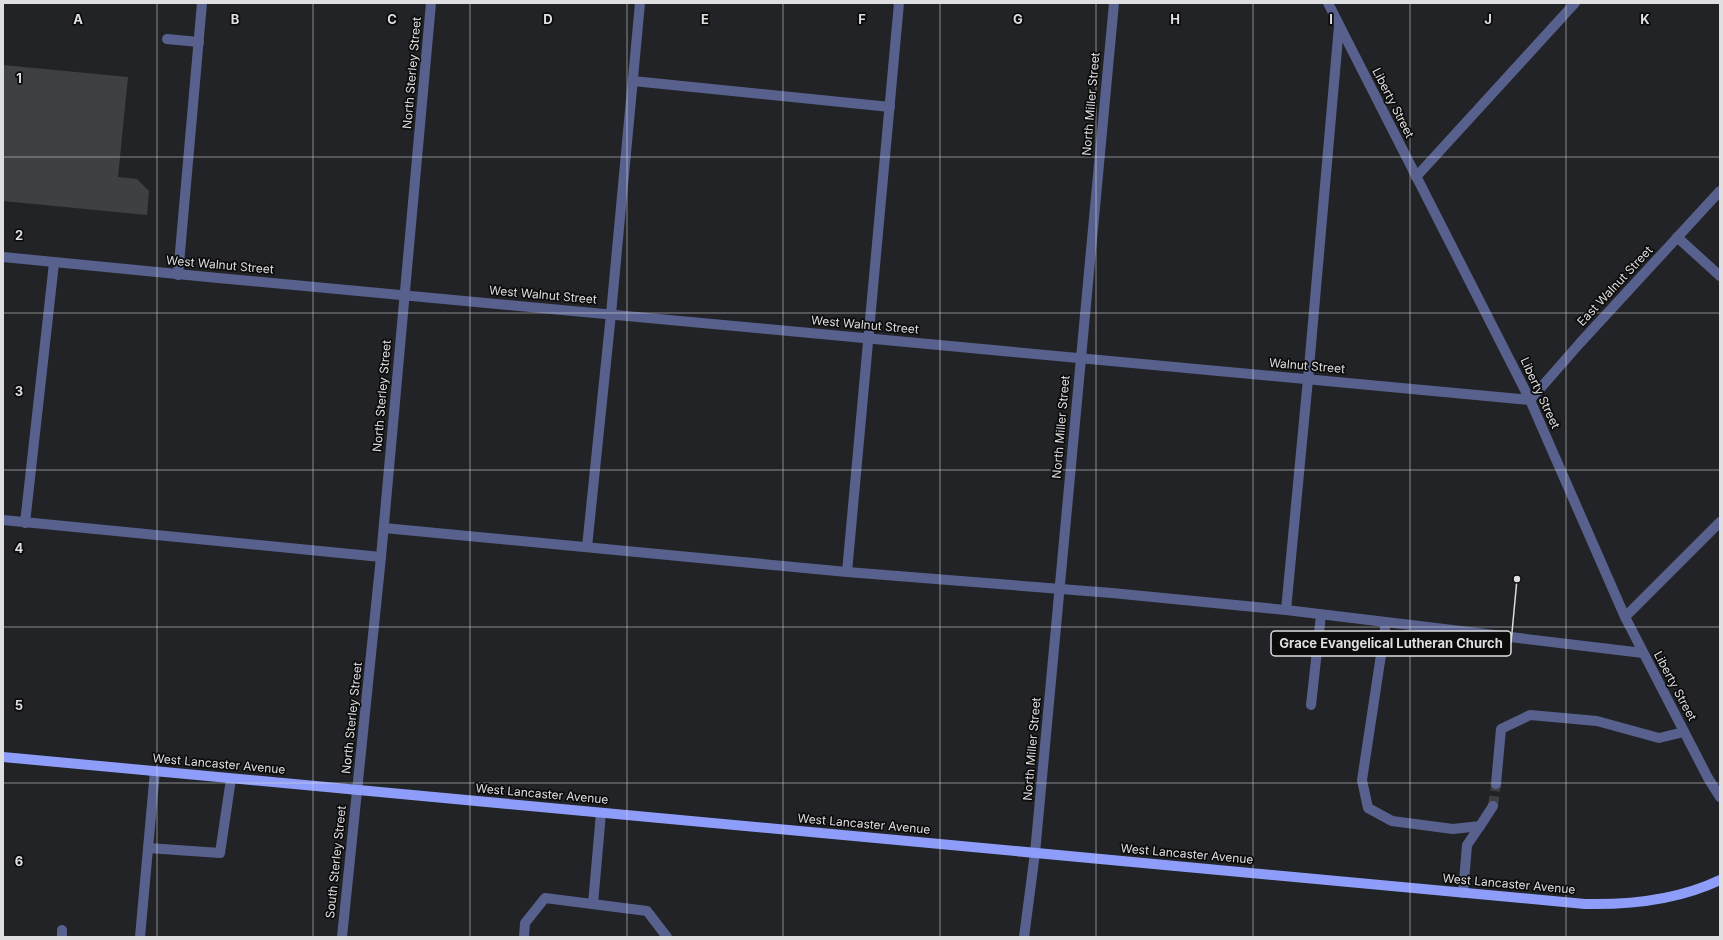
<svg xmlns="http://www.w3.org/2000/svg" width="1723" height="940" viewBox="0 0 1723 940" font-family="Inter,sans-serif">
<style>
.building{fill:#3f4043}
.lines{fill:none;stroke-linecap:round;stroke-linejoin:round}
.minor-tunnel{stroke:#3e3f42;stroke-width:10;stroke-dasharray:10 5;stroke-linecap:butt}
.minor{stroke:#58618d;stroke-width:10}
.major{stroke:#8e9dfa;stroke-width:10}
.grid{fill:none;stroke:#dfdfe1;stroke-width:1;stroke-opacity:0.55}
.labels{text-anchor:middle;stroke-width:3.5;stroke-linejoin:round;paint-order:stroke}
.street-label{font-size:12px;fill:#dfdfe1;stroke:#0c0c0d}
.grid-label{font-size:13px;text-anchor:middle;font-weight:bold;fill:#dfdfe1;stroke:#0c0c0d;stroke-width:3.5;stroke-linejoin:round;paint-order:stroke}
.leader{fill:none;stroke:#dfdfe1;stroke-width:1.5}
.callout-dot{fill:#dfdfe1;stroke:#0c0c0d;stroke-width:1.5}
.callout{fill:#0c0c0d;stroke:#dfdfe1;stroke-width:1.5}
.callout-label{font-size:13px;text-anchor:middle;font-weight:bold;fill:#dfdfe1}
</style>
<rect width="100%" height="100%" fill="#222326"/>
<polygon class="building" points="3,65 128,77 118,177 137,179 149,191 147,215 3,201"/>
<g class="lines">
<polyline class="minor-tunnel" points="1493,806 1496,784"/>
<g class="minor">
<polyline points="1328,3 1530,400 1625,617 1708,778 1720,797"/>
<polyline points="167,39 199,42"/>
<polyline points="633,81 890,107"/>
<polyline points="1416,177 1575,3"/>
<polyline points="1677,237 1720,276"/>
<polyline points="3,257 218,278 1530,400 1580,343 1720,191"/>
<polyline points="178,275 202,3"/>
<polyline points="3,520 381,557"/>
<polyline points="25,523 54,263"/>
<polyline points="384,528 847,572 1112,593 1286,610 1643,653"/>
<polyline points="587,547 611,314 640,3"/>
<polyline points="847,572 899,3"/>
<polyline points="1286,610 1308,379 1339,26"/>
<polyline points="1625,617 1720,522"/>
<polyline points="1386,622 1362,780 1368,808 1392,821 1453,829 1480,826 1493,806"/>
<polyline points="1311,705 1321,615"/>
<polyline points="1496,784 1501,729 1530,715 1597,721 1659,738 1684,732"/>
<polyline points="148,848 220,853 231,779"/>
<polyline points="1463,893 1467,845 1480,826"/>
<polyline points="593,904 601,813"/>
<polyline points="62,930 62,937"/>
<polyline points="140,937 155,771"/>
<polyline points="342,937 381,557 431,3"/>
<polyline points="524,937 525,923 545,898 647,911 667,937"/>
<polyline points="1024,937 1035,853 1114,3"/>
</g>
<path class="major" d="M3,757L1585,904C1631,905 1678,900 1720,880"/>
</g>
<path class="grid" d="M157,3V937M313,3V937M470,3V937M627,3V937M783,3V937M940,3V937M1096,3V937M1253,3V937M1410,3V937M1566,3V937M3,157H1720M3,313H1720M3,470H1720M3,627H1720M3,783H1720"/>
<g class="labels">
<g class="street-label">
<text transform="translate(412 73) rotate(-85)" y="4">North Sterley Street</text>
<text transform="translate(1393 103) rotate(63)" y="4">Liberty Street</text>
<text transform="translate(1091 104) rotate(-85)" y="4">North Miller Street</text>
<text transform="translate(220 265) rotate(5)" y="4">West Walnut Street</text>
<text transform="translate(1615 286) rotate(-47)" y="4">East Walnut Street</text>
<text transform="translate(543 295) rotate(5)" y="4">West Walnut Street</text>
<text transform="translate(865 325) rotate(5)" y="4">West Walnut Street</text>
<text transform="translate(1307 366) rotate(5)" y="4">Walnut Street</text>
<text transform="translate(1540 393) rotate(65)" y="4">Liberty Street</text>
<text transform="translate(382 396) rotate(-85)" y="4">North Sterley Street</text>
<text transform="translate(1061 427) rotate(-85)" y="4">North Miller Street</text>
<text transform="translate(1675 686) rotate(62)" y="4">Liberty Street</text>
<text transform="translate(352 718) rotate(-84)" y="4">North Sterley Street</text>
<text transform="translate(1032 749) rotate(-85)" y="4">North Miller Street</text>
<text transform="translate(219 764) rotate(5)" y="4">West Lancaster Avenue</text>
<text transform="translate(542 794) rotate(5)" y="4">West Lancaster Avenue</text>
<text transform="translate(864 824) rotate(5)" y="4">West Lancaster Avenue</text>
<text transform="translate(1187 854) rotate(5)" y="4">West Lancaster Avenue</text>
<text transform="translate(336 862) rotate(-84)" y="4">South Sterley Street</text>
<text transform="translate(1509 884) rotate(5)" y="4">West Lancaster Avenue</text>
</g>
</g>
<g class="grid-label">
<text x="78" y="24">A</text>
<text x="235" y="24">B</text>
<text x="392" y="24">C</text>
<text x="548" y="24">D</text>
<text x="705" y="24">E</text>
<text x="862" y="24">F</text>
<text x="1018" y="24">G</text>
<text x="1175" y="24">H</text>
<text x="1331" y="24">I</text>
<text x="1488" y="24">J</text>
<text x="1645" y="24">K</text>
<text x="19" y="83">1</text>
<text x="19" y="240">2</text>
<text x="19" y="396">3</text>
<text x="19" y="553">4</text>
<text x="19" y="710">5</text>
<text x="19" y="866">6</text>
</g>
<path class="leader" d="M1517 579L1511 643"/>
<circle class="callout-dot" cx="1517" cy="579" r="4"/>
<rect class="callout" x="1271" y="631" width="240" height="25" rx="4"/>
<g class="callout-label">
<text x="1391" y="648">Grace Evangelical Lutheran Church</text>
</g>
<rect width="1723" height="940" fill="none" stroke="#dfdfe1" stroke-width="8"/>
</svg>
